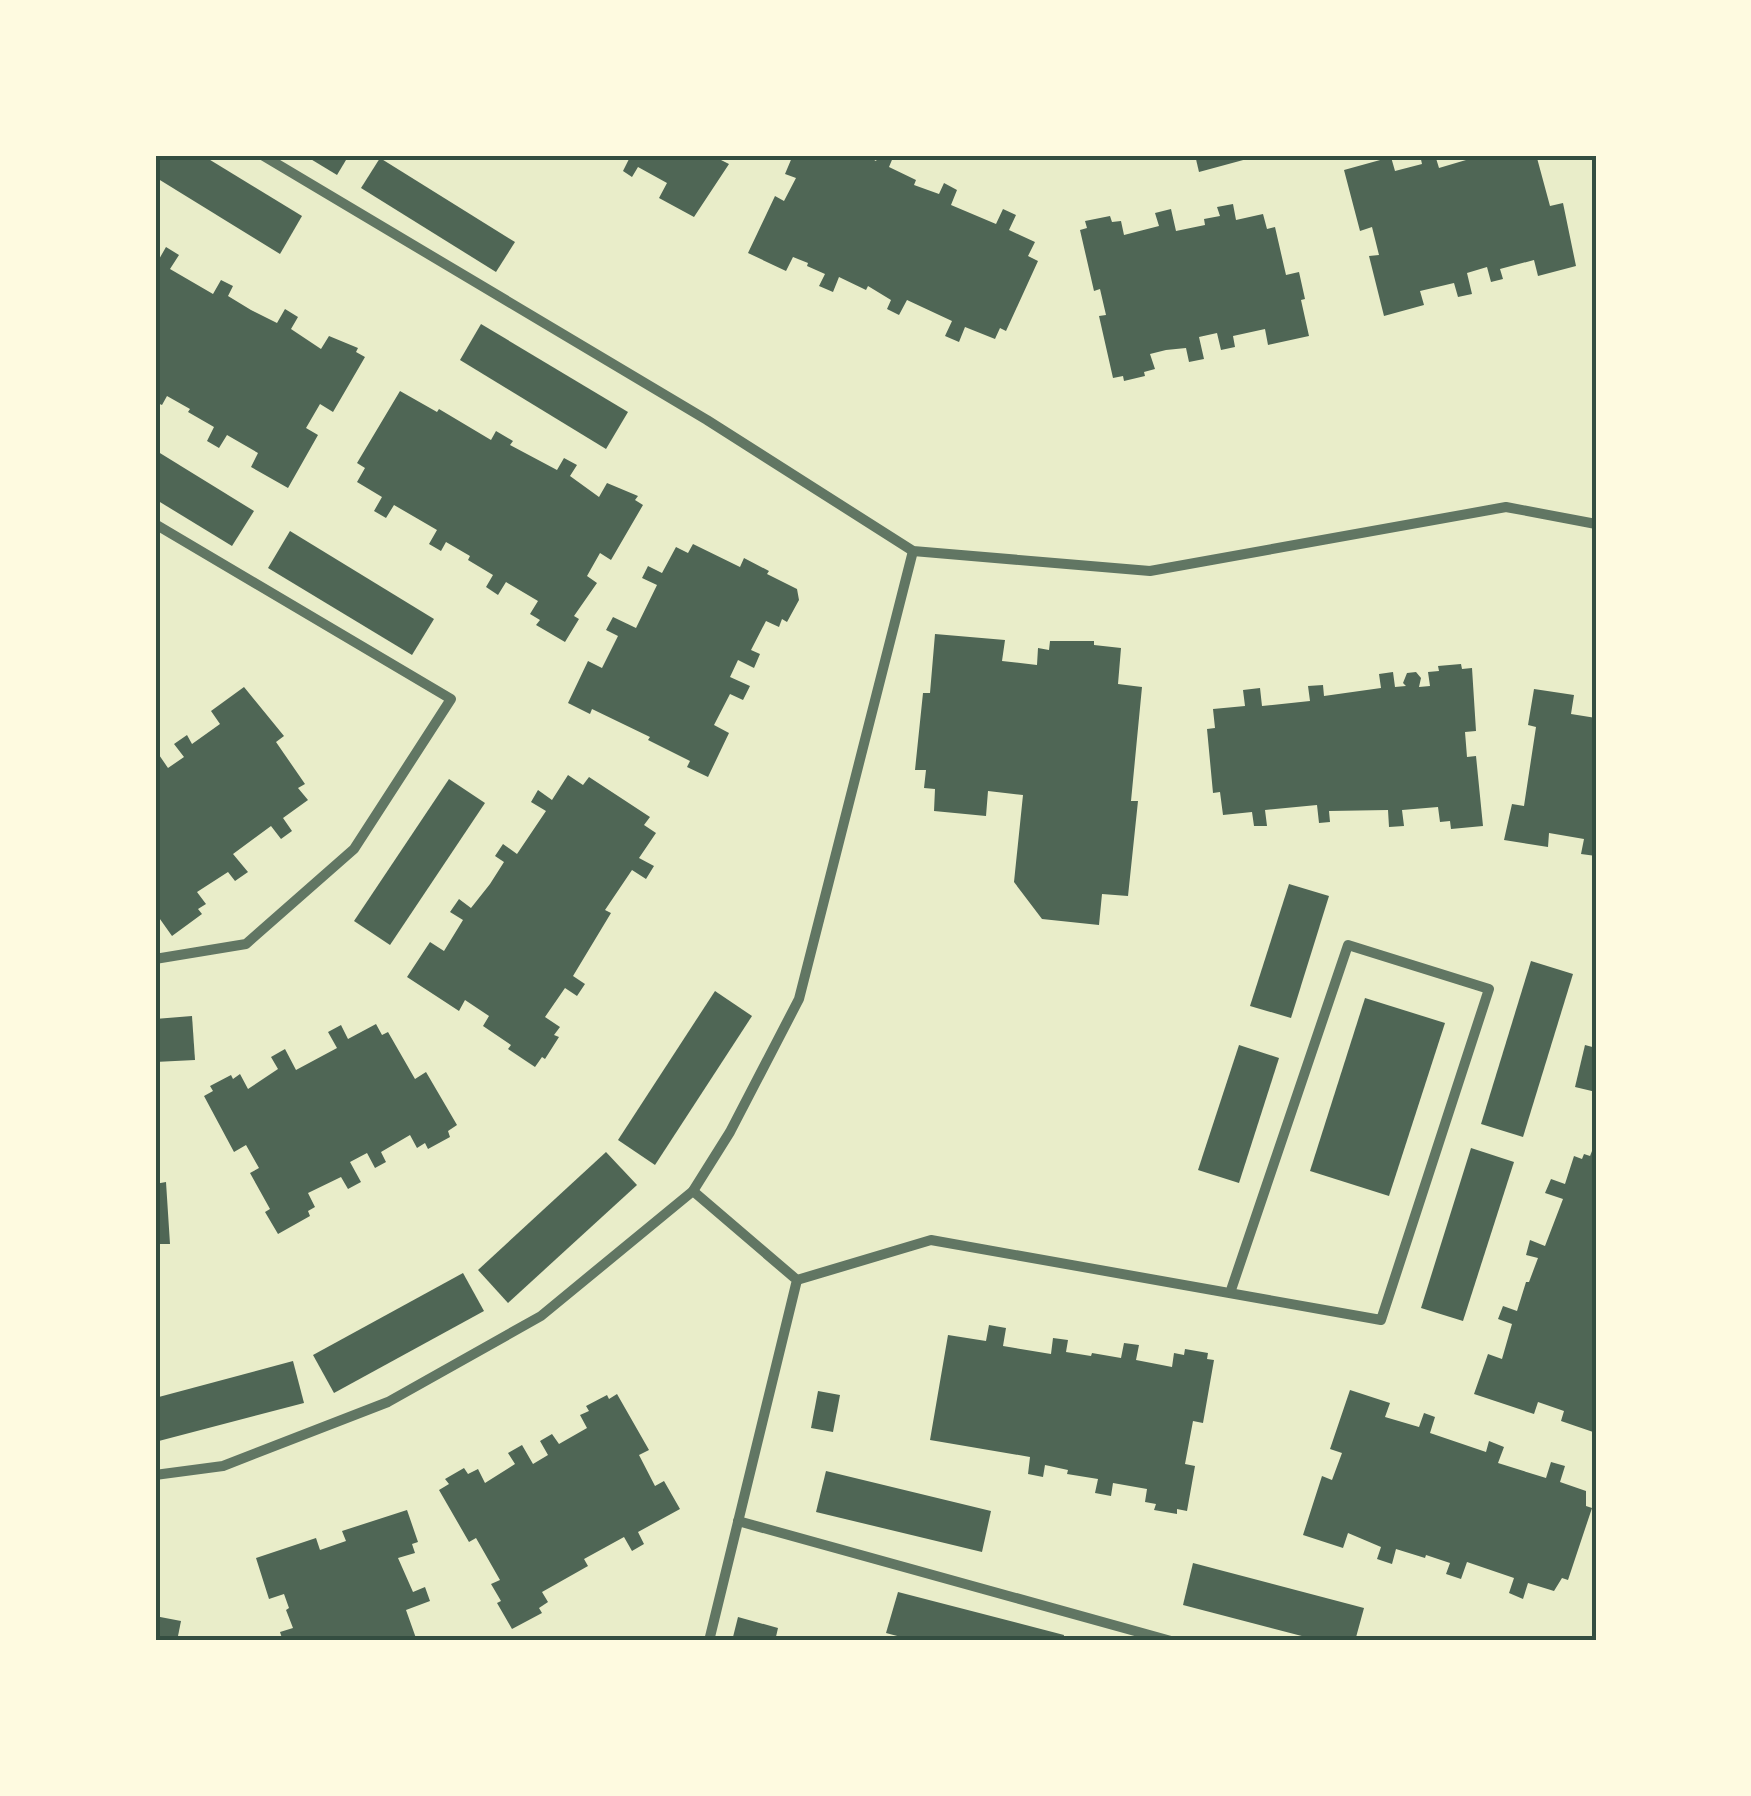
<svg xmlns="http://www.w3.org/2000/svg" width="1751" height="1796" viewBox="0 0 1751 1796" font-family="'IBM Plex Serif',serif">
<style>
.building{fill:#4f6655}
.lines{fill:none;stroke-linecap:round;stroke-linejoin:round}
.minor{stroke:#617663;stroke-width:10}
.neatline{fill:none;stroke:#344e41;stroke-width:4}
</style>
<rect width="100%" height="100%" fill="#e9edc9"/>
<g class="building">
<polygon points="155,155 202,155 302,216 280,254 155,177"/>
<polygon points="304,155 349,155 337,175"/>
<polygon points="631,155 721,155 719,159 729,164 694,217 659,198 667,183 638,167 632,177 623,171"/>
<polygon points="793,155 865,155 876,161 879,155 894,155 889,167 916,180 914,185 939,194 944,183 957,190 951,205 996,224 1003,209 1016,215 1009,230 1035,242 1028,256 1038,261 1006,331 1000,328 995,339 965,327 959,342 945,336 952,321 907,300 899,315 887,309 891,300 868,286 866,290 839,277 833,292 819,286 825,274 807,266 808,263 793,257 786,271 748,253 775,196 784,201 796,178 785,174"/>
<polygon points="1195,155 1258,155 1258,156 1199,172"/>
<polygon points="1420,155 1435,155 1439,168 1466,160 1465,155 1527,155 1528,160 1537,158 1550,206 1563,203 1576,266 1538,276 1534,260 1500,269 1503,279 1491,282 1487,267 1467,273 1472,294 1458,297 1454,283 1420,291 1424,305 1384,316 1369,256 1379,255 1372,227 1360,231 1344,170 1391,157 1395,171 1422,164"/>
<polygon points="380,158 515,242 496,272 361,188"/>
<polygon points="1233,204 1236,220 1263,214 1267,229 1275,227 1286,275 1299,272 1305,299 1301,300 1309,336 1268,345 1265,329 1233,336 1235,347 1221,350 1217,333 1199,337 1204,359 1189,362 1186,348 1166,350 1150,354 1155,369 1144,372 1145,376 1124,381 1123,376 1113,378 1099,316 1106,315 1100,289 1094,291 1080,230 1087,228 1085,221 1110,216 1112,222 1121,221 1124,235 1159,226 1155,213 1171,209 1176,231 1205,225 1204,219 1220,216 1217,207"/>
<polygon points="166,247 179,255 170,269 213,294 221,280 233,286 228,296 251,310 277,323 285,309 298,317 291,329 321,349 329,336 358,348 356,352 365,357 333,412 320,404 306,428 318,435 288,488 251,467 258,453 227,435 219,448 207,441 214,427 188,412 190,409 167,396 162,405 155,402 155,259 158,261"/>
<polygon points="481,324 628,412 606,449 460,360"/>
<polygon points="400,391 437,412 439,409 491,440 496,431 513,441 510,445 557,470 564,458 577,465 570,476 599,497 607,483 638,496 635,500 643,505 611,560 600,553 587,576 597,583 574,616 579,619 565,642 536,625 540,620 530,614 538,601 506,582 498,595 486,587 493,575 468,560 470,556 446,542 441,551 429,544 437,530 394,505 386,518 374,511 382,497 357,482 365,468 357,463"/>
<polygon points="155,450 254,511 232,546 155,499"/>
<polygon points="290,531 434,619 412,655 268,568"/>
<polygon points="693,544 740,567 744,558 769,571 767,574 797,589 799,600 787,622 782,619 779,627 766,621 751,650 760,654 754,668 738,660 730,677 750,686 743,700 730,694 714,725 729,733 708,777 687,767 690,761 648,740 650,737 592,709 590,714 568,703 588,661 602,668 618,636 606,630 613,617 636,628 657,585 642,578 648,566 662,573 676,547 688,553"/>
<polygon points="935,634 1005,640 1002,661 1037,665 1038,648 1049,650 1050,641 1094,641 1094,645 1121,648 1118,684 1142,687 1131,801 1138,801 1128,896 1102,894 1099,925 1042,919 1014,882 1023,795 988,791 986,816 934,811 935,789 924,788 926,770 915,770 923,693 930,693"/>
<polygon points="1461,664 1462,669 1472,668 1476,731 1465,732 1467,757 1476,756 1483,826 1451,829 1450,821 1440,822 1438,807 1402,810 1404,826 1389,827 1388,810 1329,811 1330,822 1319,823 1317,805 1265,810 1267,826 1254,826 1252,812 1223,815 1220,792 1213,793 1207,729 1215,728 1213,709 1245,706 1243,690 1260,688 1262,706 1310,701 1308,686 1323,685 1324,696 1381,688 1379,674 1393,672 1395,687 1406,686 1403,683 1407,673 1416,672 1421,678 1419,687 1430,686 1428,672 1439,671 1438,666"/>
<polygon points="244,687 284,736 276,742 305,784 298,788 308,800 283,818 292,831 281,839 271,826 233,854 248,872 235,881 228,872 197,892 206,904 198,909 202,914 172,936 155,912 155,749 168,768 184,757 174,744 187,735 192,744 220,724 211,711"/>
<polygon points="1534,689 1574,695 1571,714 1596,718 1596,856 1581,854 1584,839 1549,833 1548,847 1504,840 1512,804 1524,806 1536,727 1528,725"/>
<polygon points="568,775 583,785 589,777 650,817 644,825 656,833 639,858 654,866 646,879 632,870 605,910 611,913 573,976 585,984 577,996 565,988 545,1017 560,1027 554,1035 559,1037 545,1059 542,1057 535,1067 508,1049 511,1045 483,1026 489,1016 465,1000 459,1011 407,977 430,942 444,951 463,920 450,912 459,899 471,908 490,884 504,862 495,856 503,844 517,854 546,811 531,802 538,790 552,800"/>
<polygon points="449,779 485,803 390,945 354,921"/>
<polygon points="1289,884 1329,896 1291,1018 1250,1006"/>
<polygon points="1531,961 1573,974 1523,1137 1481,1124"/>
<polygon points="715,991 752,1016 655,1165 618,1140"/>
<polygon points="1365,998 1445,1023 1389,1196 1310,1171"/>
<polygon points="192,1016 195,1060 155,1062 155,1019"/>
<polygon points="376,1024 382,1035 388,1032 415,1079 426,1072 457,1125 448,1131 450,1137 428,1149 425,1143 417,1148 410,1135 381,1152 386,1162 375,1168 367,1153 350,1162 361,1182 348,1189 341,1177 308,1193 315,1207 308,1211 310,1216 278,1234 265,1212 270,1209 250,1173 259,1168 246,1145 234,1152 204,1096 213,1091 210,1086 231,1075 233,1079 240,1074 248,1089 278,1069 271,1057 285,1049 296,1070 337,1048 328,1032 341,1025 348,1039"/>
<polygon points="1239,1045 1279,1058 1239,1183 1198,1170"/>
<polygon points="1585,1045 1596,1048 1596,1092 1575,1087"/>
<polygon points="1471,1148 1514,1162 1463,1321 1421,1308"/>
<polygon points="1592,1151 1596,1152 1596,1433 1561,1421 1564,1411 1538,1402 1534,1414 1474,1394 1488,1354 1502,1359 1512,1324 1498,1319 1503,1306 1517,1311 1526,1282 1529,1282 1538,1258 1526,1255 1530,1240 1545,1246 1563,1199 1545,1193 1551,1179 1565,1184 1574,1156 1582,1159 1584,1154 1590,1156"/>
<polygon points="606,1152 637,1185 508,1303 478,1270"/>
<polygon points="166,1182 170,1244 159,1244 160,1250 155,1250 155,1184"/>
<polygon points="463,1273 484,1311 334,1393 313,1355"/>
<polygon points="989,1325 1006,1328 1003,1346 1051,1354 1053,1338 1068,1340 1066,1352 1091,1356 1092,1353 1121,1358 1124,1343 1139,1345 1136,1360 1172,1367 1174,1353 1184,1355 1185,1349 1208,1353 1207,1359 1214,1360 1203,1423 1193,1421 1185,1464 1195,1466 1187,1511 1177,1509 1177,1514 1154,1510 1156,1504 1145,1502 1147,1489 1113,1483 1111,1496 1095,1493 1098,1479 1067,1474 1068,1470 1045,1465 1043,1477 1028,1474 1030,1457 930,1440 948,1335 986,1341"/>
<polygon points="293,1361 304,1403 155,1442 155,1398"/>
<polygon points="1350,1390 1390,1403 1385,1417 1419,1427 1424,1413 1435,1417 1430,1433 1486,1452 1489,1441 1504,1447 1498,1463 1546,1478 1551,1462 1565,1466 1560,1482 1586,1491 1586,1506 1592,1508 1568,1580 1562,1578 1554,1591 1528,1583 1523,1599 1509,1593 1514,1578 1467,1562 1461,1579 1446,1574 1450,1563 1426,1555 1425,1558 1396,1549 1392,1564 1377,1559 1381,1547 1348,1533 1343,1548 1303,1535 1322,1476 1332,1480 1342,1453 1330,1449"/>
<polygon points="818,1391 840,1395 833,1432 811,1428"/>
<polygon points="617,1394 649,1450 639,1455 655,1486 664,1481 680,1509 638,1532 644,1544 632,1551 624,1537 584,1559 588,1566 542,1592 548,1602 539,1608 542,1613 512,1629 497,1603 501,1601 491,1584 500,1580 476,1538 469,1542 439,1490 449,1484 445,1479 464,1468 468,1474 478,1469 485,1483 515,1464 508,1453 522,1445 533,1464 548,1455 540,1441 552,1434 559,1444 587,1428 580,1415 589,1411 586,1406 607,1395 609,1399"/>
<polygon points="826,1471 991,1511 982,1552 816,1512"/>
<polygon points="407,1510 418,1542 412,1544 415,1553 398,1558 413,1592 425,1587 430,1601 406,1610 417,1641 283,1641 280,1632 293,1628 286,1610 289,1608 284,1594 269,1599 256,1558 316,1538 320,1550 346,1541 342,1531"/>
<polygon points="1193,1563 1364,1608 1355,1641 1321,1641 1183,1605"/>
<polygon points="898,1592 1064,1635 1063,1641 916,1641 886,1633"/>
<polygon points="155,1616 181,1621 177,1641 155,1641"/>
<polygon points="738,1617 778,1628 775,1641 732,1641"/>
</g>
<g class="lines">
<g class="minor">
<polyline points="262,155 707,420 913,551 1150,571 1506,507 1596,524"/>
<polyline points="155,524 451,699 354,849 246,944 155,959"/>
<polyline points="693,1191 797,1280 709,1641"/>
<polyline points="797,1280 931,1240 1381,1320 1489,989 1348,945 1230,1293"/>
<polyline points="155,1475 223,1466 388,1402 541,1316 693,1191 730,1132 799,999 913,551"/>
<polyline points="738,1521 1171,1641"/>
</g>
</g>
<rect width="1751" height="1796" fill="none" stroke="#fefae0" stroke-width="315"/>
<rect x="158" y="158" width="1436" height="1480" class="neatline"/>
</svg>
